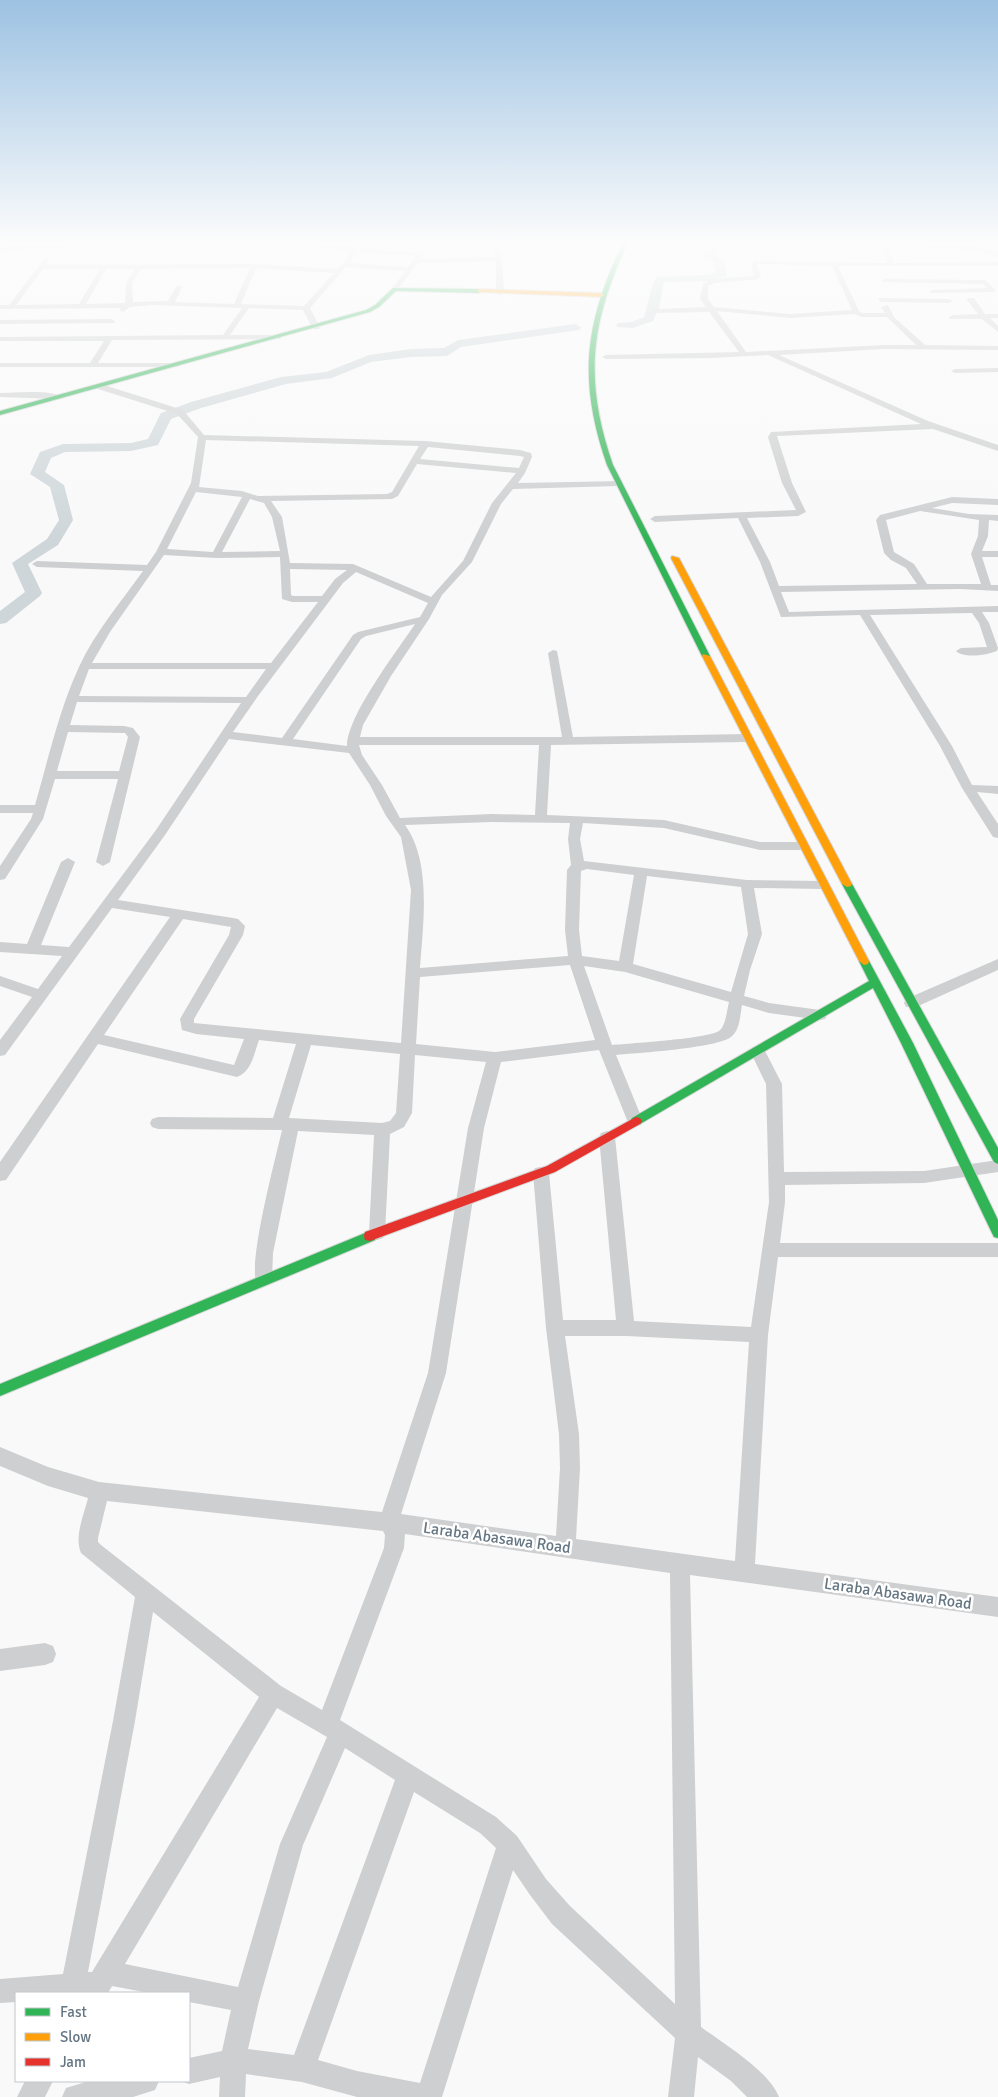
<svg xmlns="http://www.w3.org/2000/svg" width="998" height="2097" viewBox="0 0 998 2097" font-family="Signika,sans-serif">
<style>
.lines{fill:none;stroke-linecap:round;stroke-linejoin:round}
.river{fill:#ced6d9;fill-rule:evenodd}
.fast-casing{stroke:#d5d6d7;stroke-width:2}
.slow-casing{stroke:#d5d6d7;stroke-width:2}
.jam-casing{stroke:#d5d6d7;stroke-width:2}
.street{fill:#cecfd0;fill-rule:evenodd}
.fast{fill:#30b455;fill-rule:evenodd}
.slow{fill:#ff9f0a;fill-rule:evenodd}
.jam{fill:#e5322d;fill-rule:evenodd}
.labels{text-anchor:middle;stroke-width:5;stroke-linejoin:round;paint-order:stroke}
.near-street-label{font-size:16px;fill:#657683;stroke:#fff}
</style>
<rect width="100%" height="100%" fill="#f9f9f9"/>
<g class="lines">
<g class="river">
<polygon points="709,245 719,245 715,255 724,260 727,274 726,276 709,281 664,282 659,308 653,321 633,328 618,327 616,325 618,323 632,322 644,317 651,290 656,277 708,275 716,272 714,262 704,257"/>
<path d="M777,245H797C792,250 782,250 777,245Z"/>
<polygon points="575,324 579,326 581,328 579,330 461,347 447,356 411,357 371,362 332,378 286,384 201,408 171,419 158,445 131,451 65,452 51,458 45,472 64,485 73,520 58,545 28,564 42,593 40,596 6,623 0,624 0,611 25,592 12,563 47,539 59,520 50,487 30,474 40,452 63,444 131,443 148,439 161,413 191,402 281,377 326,372 369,355 411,349 444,348 458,340"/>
</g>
<defs>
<g id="fast">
<path d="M622,245H627C590,324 584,382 613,465L710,656L706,658L702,656L607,465C578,382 584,324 622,245Z"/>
<polygon points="393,288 479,289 482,291 479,293 396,291 379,307 370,312 0,415 0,411 366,310 375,305"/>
<polygon points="847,881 852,884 998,1148 998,1164 994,1162 842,884"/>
<polygon points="864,957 869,961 913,1043 998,1220 998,1238 994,1237 992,1233 901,1043 873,988 640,1124 632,1124 630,1121 632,1118 869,981 859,961"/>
<polygon points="370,1231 375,1232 376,1236 375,1240 0,1396 0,1384"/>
</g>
<g id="slow">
<polygon points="479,289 601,293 604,295 601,297 477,292"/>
<polygon points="672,556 679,558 852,884 851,886 847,887 842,884 671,558"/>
<polygon points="703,654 710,656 869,961 868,964 864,965 859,961 702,656"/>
</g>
<polygon id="jam" points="636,1117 640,1118 642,1121 640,1124 555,1172 370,1241 365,1240 364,1236 365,1232 547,1166"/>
</defs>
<use href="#fast" class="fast-casing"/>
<use href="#slow" class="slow-casing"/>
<use href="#jam" class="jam-casing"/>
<g class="street">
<polygon points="28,245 219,245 216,247 41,248 0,252 0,248"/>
<path d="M285,245L350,247L351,245H357V248L423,253L421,259L495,257L490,245H496L502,259L504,293L500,295L496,293V261L418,263L397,290L395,291L392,289L405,271L346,267L310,308L320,327L319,329H313L303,310L249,308L230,335H281V339L112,340L98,363H180L181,365L177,367H0V363H90L104,341H0V337L223,335L242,308L151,305L130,307L123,312L119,310L121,308L0,309V305H9L45,258L50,259L46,265L254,264L337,269L347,259L349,251ZM355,252L416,256L408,267L350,263ZM250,268L234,304L175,302L182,287L179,285L176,287L168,301L133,302L132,283L141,269ZM256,268L334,273L304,306L241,304ZM43,269H100L79,304L16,305ZM106,269H135L126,283L125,303L86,304Z"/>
<path d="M881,245H887L894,263L998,262V266H838L859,311L862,313H885L881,307L888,305L894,317L925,345L998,346V350L884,349L779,355L928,421L998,445V451L933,429L777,436L792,483L806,512L798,516L747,518L770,562L779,586L917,584L906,568L891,560L884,553L876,520L880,515L952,497L998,499V505L952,503L932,508L969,514L998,515V521L989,520L988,536L982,551H998V557H982L991,585H998V591L960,589L781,592L789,612L998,606V612H982L989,623L998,648L997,651C986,655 965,659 956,651L961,648L987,647L979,623L972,613L870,615L952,746L972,785L998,786V794L977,792L998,824V838L993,837L962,788L940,746L860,615L781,617L760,562L738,518L655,522L650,519L655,516L796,510L782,483L768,437L771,432L921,424L768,355L710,358L606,359L602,357L606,355L739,352L709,312L655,313L651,311L655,309L706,307L700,299L703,284L712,279L754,276L751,265L755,261L887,263ZM759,264L832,266L852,310L790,314L714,307L708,299V286L714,283L758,279L761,276L757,265ZM717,311L790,318L855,314L861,317H887L916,345H884L746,352ZM920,511L979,520L978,536L971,554L981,584H927L914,564L894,552L886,520Z"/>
<polygon points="950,245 982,247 998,253 998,257 981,251 925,248 922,246"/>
<polygon points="885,279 985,280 996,290 993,292 932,293 930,292 930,290 987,288 983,284 883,282 882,281"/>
<polygon points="879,298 949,299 953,301 949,303 882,302 878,300"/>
<polygon points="968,298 974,298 985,314 998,314 998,318 990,318 998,326 998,332 982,319 950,319 949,317 953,315 978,314 967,300"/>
<polygon points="111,319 115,321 114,323 0,324 0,320"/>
<polygon points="998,368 998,372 955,373 951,371 955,369"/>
<path d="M95,384H101L183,410L204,435L425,441L520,450L531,453L532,457L525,473L518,483L622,481V485L619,486L513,489L501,504L472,562L442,595L429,619L391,676L363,725L360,737H562L548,653L553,650L557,651L573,737L747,734L753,738L747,742L551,745L547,815L664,820L760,842H803L809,846L803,850H760L664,828L583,823L580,839L584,861L747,880L823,881L830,885L823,889L754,888L762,934L750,970L744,996L769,1003L820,1010L825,1011L827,1015L825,1019L820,1020L769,1013L742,1005C740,1016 740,1030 731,1037C717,1048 637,1053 616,1055L643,1121L641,1125L635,1127L629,1125L599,1050L501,1062L484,1128L446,1373L401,1514L556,1536L560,1468L559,1434L546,1328L533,1173L535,1168L541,1167L547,1168L549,1173L563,1320H616L599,1137L601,1133L607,1131L613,1133L615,1137L634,1321L751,1327L769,1202L766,1084L750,1051L753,1047L758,1046L763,1047L782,1084L784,1172L924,1171L998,1160V1172L924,1183L785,1185V1202L780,1243H998V1257H778L768,1335L755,1564L998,1597V1617L690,1575L701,2027C724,2044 768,2070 779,2097H747L731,2081L698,2057L694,2097H668L675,2038L552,1924L530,1895L513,1870L442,2097H357L302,2082L246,2074L245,2097H219L220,2077L189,2084L181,2081H189V2058L222,2051L231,2010L189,2002V1993H149L112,1986L108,1993H16V2002L0,2003V1979L63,1974L113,1721L135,1597L81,1553C74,1536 84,1515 88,1498L48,1486L0,1466V1447L48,1467L99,1482L382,1512L428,1373L468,1128L486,1062L415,1055L412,1113L404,1127L390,1134L385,1233L383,1238L377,1240L371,1238L369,1233L374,1135L298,1131L273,1253L272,1279L269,1284L263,1286L257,1284C247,1265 276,1157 282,1130L158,1129L152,1127L150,1123L152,1119L158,1117L273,1118L296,1044L259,1040C254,1053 252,1072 237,1077L98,1044L6,1180L0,1181V1162L170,917L112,908L5,1055L0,1056V1040L32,997L0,986V976L38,989L62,956L0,952V942L27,944L61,862L68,858L75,862L41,945L69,947L156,830L241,703L77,702L70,725L124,726L133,728L140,737L110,862L103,866L96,862L118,779H55L43,819L5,879L0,880V866L31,819L33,813H0V805H35C48,760 59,710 79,667C95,632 121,602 143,571L37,567L32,564L37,561L147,565L156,552L191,483L198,437L177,414L95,388ZM206,440L419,446L392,492L387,494L258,496L242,491L199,487ZM428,447L520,456L524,457L519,468L420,459ZM417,464L516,473L492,503L463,561L431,597L353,564L290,563L282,517L271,501L392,499L398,496ZM196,492L242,497L213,552L167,549ZM250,499L264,503L272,517L280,551L222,552ZM164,555L216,558L280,557L282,599L292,602H318L271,663H92L110,632ZM290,569L347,570L335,579L322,596H293L291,595ZM356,572L428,603L420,617L358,632L353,635L282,738L233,732L258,696L343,583ZM415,624C397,651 347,716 347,746L293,739L361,639L366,636ZM89,669H266L246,697L79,696ZM68,732L125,733L128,737L119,771H57ZM229,739L349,753L370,785L386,816L401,837L411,890L401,1043L194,1023V1019L243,935L245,926L238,919L233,918L118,900L165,835ZM359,745H539L535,815L492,814L400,818L382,785L362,755ZM492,822L570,823L568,839L571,865L567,870L565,930L568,956L420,968C423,924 432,862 405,825ZM587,869L634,875L619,961L582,956L579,930L581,871ZM647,876L741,887L748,934L731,992L633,964ZM183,919L231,927L229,935L180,1019L182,1030L196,1034L244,1039L234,1065L104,1035ZM570,965L595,1040L495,1052L416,1044L420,977ZM584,966L625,972L729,1002C727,1009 726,1026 719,1031C705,1039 633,1043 612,1045ZM311,1045L400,1054L396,1113L390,1121L382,1123L289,1118ZM565,1336H626L749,1342L735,1561L576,1539L580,1468L579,1434ZM107,1501L383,1531L385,1535L384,1548L322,1710L281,1686L101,1545L98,1542V1538ZM405,1534L670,1573L675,2004L570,1906L546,1879L517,1836L496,1817L340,1720L404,1548ZM153,1612L259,1697L92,1972H88L135,1721ZM277,1708L327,1737L280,1844L238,1987L125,1964ZM345,1748L395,1780L294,2055L248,2049L259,2001L303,1845ZM414,1792L480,1833L496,1848L420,2083L357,2071L318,2060Z"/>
<path d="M0,393C15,393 50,389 62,397L58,399L0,397Z"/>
<polygon points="998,959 998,970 916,1007 906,1007 904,1003 906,999"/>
<polygon points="45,1643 53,1646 56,1654 53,1662 45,1665 0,1671 0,1649"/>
<polygon points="25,2081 53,2081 45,2097 17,2097"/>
<polygon points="89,2081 159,2081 155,2090 133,2097 62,2097 66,2088"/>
</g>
<use href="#fast" class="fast"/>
<use href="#slow" class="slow"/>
<use href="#jam" class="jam"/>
</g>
<linearGradient id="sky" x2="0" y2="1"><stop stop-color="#9dc2e2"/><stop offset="0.45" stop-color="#fcfcfc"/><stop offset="1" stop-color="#fcfcfc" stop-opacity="0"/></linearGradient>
<rect width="998" height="539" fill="url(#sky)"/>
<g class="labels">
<g class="near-street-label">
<text transform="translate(497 1537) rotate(8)" y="6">Laraba Abasawa Road</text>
<text transform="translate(898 1593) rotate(8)" y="6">Laraba Abasawa Road</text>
</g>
</g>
<rect x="15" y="1992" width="175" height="90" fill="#ffffff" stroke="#c1c8cd"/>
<rect x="25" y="2008" width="25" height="8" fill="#30b455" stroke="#c1c8cd"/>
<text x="60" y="2017" font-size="15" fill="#657683">Fast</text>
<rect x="25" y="2033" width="25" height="8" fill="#ff9f0a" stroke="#c1c8cd"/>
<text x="60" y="2042" font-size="15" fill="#657683">Slow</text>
<rect x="25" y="2058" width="25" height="8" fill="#e5322d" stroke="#c1c8cd"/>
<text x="60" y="2067" font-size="15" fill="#657683">Jam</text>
</svg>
